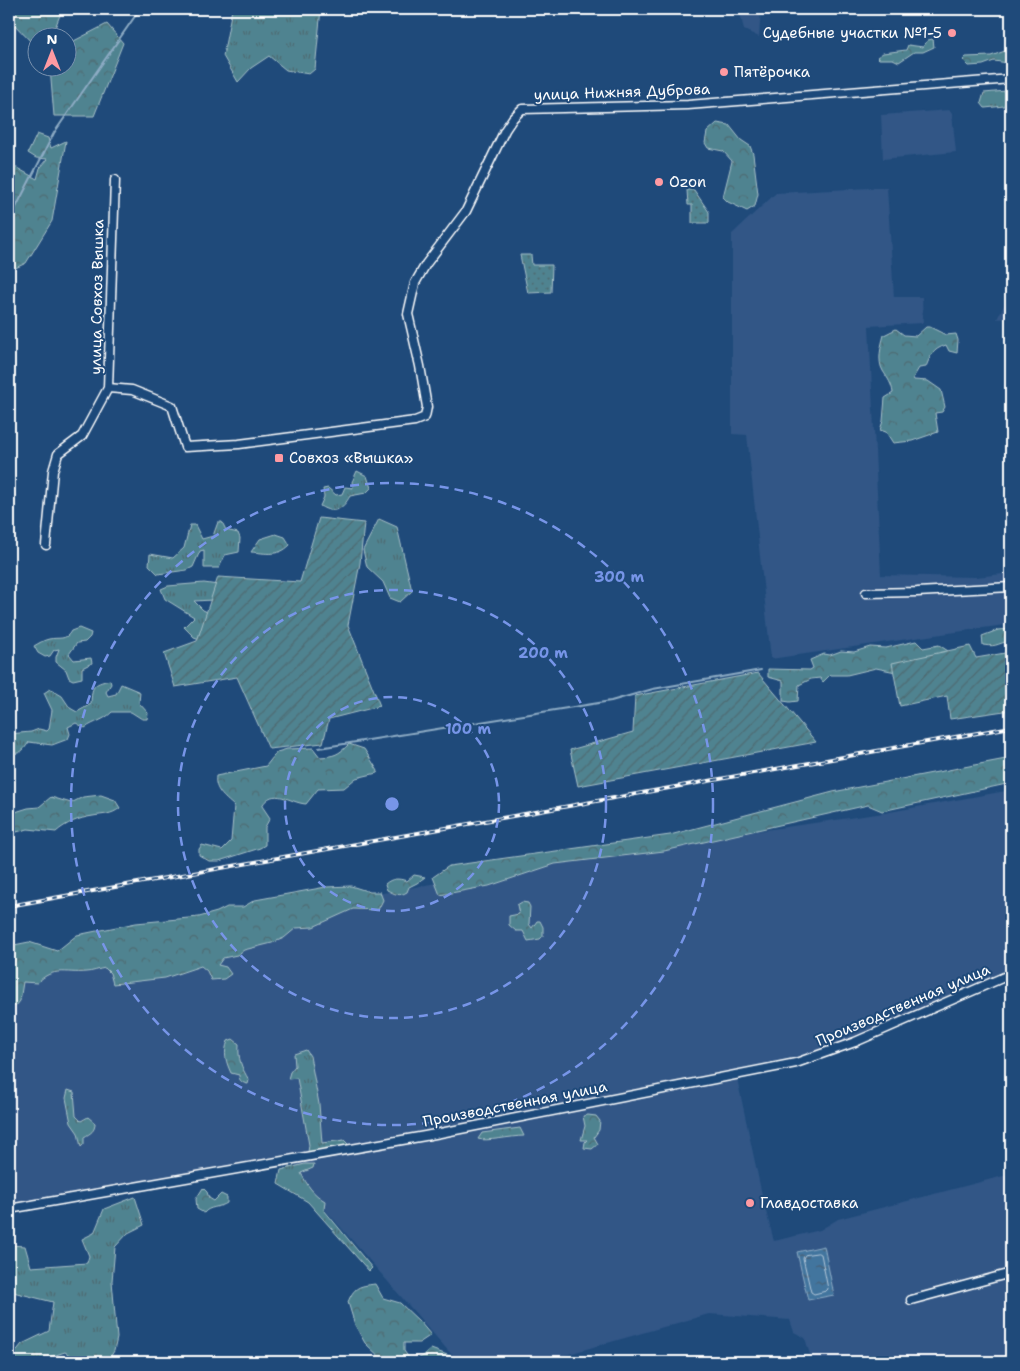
<svg xmlns="http://www.w3.org/2000/svg" width="1020" height="1371" viewBox="0 0 1020 1371" font-family="'Shantell Sans',sans-serif">
<style>
.built{fill:#305686}
.grass{fill:url(#grass-tufts);stroke:#a8c1c8}
.forest{fill:url(#forest-crowns);stroke:#a8c1c8}
.park{fill:url(#park-dots);stroke:#a8c1c8}
.garden{fill:url(#garden-furrows);stroke:#a8c1c8}
.water{fill:url(#water-ripples);stroke:#8eacc5}
.lines{fill:none;stroke-linecap:round;stroke-linejoin:round}
.shore{stroke:#b3c7d8;stroke-width:1}
.stream{stroke:#8eacc5;stroke-width:2}
.minor-casing{stroke:#fff;stroke-width:11}
.minor{stroke:#1f4a7a;stroke-width:8}
.rail-casing{stroke:#fff;stroke-width:4}
.rail{stroke:#1f4a7a;stroke-width:2;stroke-dasharray:5.5;stroke-linecap:butt}
.ring{fill:none;stroke:#7795e8;stroke-width:2.5;stroke-dasharray:9 6}
.poi-dot{fill:#ff9aa2;stroke:#1f4a7a;stroke-width:2}
.labels{text-anchor:middle;stroke-width:4;stroke-linejoin:round;paint-order:stroke}
.poi-label{font-size:15px;fill:#fff;stroke:#1f4a7a;text-anchor:start}
.street-label{font-size:15px;fill:#fff;stroke:#1f4a7a}
.centre{fill:#7795e8;stroke:#1f4a7a;stroke-width:2.5}
.ring-label{font-size:15px;text-anchor:middle;font-weight:bold;fill:#7795e8;stroke:#1f4a7a;stroke-width:4;stroke-linejoin:round;paint-order:stroke}
</style>
<defs>
<pattern id="grass-tufts" width="24" height="20" patternUnits="userSpaceOnUse" patternTransform="scale(1.25)"><rect width="24" height="20" fill="#508390"/><path d="M3 7l-1-3M5 7V3M7 7l1-3M15 17l-1-3M17 17v-4M19 17l1-3" fill="none" stroke="#4e6a71"/></pattern>
<pattern id="forest-crowns" width="20" height="18" patternUnits="userSpaceOnUse" patternTransform="scale(1.25)"><rect width="20" height="18" fill="#508390"/><path d="M2 6a3 3 0 1 1 6 0M12 15a3 3 0 1 1 6 0" fill="none" stroke="#4e6a71"/></pattern>
<pattern id="park-dots" width="8" height="8" patternUnits="userSpaceOnUse" patternTransform="scale(1.25)"><rect width="8" height="8" fill="#508390"/><path d="M2 2h.1M6 6h.1" fill="none" stroke="#4e6a71" stroke-width="1.8" stroke-linecap="round"/></pattern>
<pattern id="garden-furrows" width="10" height="10" patternUnits="userSpaceOnUse" patternTransform="scale(1.25)"><rect width="10" height="10" fill="#508390"/><path d="M-1 1l2-2M0 10L10 0M9 11l2-2" fill="none" stroke="#4e6a71"/></pattern>
<pattern id="water-ripples" width="26" height="14" patternUnits="userSpaceOnUse" patternTransform="scale(1.25)"><rect width="26" height="14" fill="#42749e"/><path d="M2 4q2-2 4 0t4 0M15 11q2-2 4 0t4 0" fill="none" stroke="#485e71"/></pattern>
</defs>
<rect width="100%" height="100%" fill="#1f4a7a"/>
<filter id="ink" filterUnits="userSpaceOnUse"><feTurbulence type="fractalNoise" baseFrequency=".02" numOctaves="2"/><feDisplacementMap in="SourceGraphic" scale="10" xChannelSelector="R" yChannelSelector="G"/><feConvolveMatrix kernelMatrix="1 2 1 2 8 2 1 2 1" color-interpolation-filters="sRGB"/></filter>
<g filter="url(#ink)">
<g class="built">
<polygon points="739,9 761,9 759,37 744,30"/>
<polygon points="949,110 952,113 956,152 883,159 881,115"/>
<polygon points="887,187 894,297 922,297 923,323 869,326 881,575 976,577 1011,573 1011,624 771,659 747,435 732,434 732,234 776,193"/>
<polygon points="1011,259 1011,318 997,319 1007,299"/>
<polygon points="1011,790 1011,968 820,1052 618,1094 293,1155 9,1205 9,963 570,858 884,813"/>
<polygon points="737,1078 764,1204 774,1241 820,1230 838,1219 1011,1174 1011,1362 812,1362 805,1338 794,1332 790,1320 709,1314 541,1362 458,1362 294,1174 297,1161 443,1136"/>
</g>
<g class="grass">
<polygon points="232,9 321,9 315,69 309,74 286,70 269,56 251,68 238,82 223,56"/>
<polygon points="1006,91 1009,93 1004,106 985,108 981,103 984,93"/>
<path d="M357,471L367,476L371,488L366,493L350,496C343,509 334,515 320,506L324,497L323,489L328,488L336,495L342,494L345,487L353,488L352,482Z"/>
<polygon points="379,519 397,527 412,591 400,602 390,598 383,582 367,567 363,550"/>
<polygon points="218,522 222,522 226,530 238,533 240,538 239,552 225,555 219,568 204,568 204,550 200,551 193,567 187,570 158,574 149,565 150,554 173,558 184,548 190,525 195,525 202,539 213,536"/>
<polygon points="204,583 218,585 213,600 194,601 203,610 236,626 208,642 194,637 184,627 194,617 165,599 161,589 168,586"/>
<path d="M79,628L91,633L90,637L85,642L77,643L69,654L74,660L91,658L92,663L82,668V678L73,680L69,678L66,670L56,662V657L59,649L54,650L50,656L45,657L38,653L34,646C39,643 44,640 49,639C59,637 66,641 71,631Z"/>
<path d="M110,680L111,684L106,692L108,696L116,694L121,684L140,692L139,703L148,713L147,719H142L131,712H112C103,721 95,721 85,728L76,723L68,727L70,734L68,739L52,745L29,742C23,751 20,755 9,753V734L31,732L39,729L47,731L49,729L52,710L44,693L50,689L62,696L70,708L77,712L91,704C92,686 92,684 110,680Z"/>
<polygon points="306,1050 310,1056 319,1104 322,1143 344,1140 348,1144 342,1148 308,1152 309,1145 297,1078 288,1079 290,1072 295,1066 294,1054"/>
<path d="M68,1090L74,1092L76,1116L81,1121L88,1117L95,1123C95,1131 91,1133 84,1137V1144L81,1147L78,1133L71,1123L66,1098Z"/>
<path d="M305,1164H314L313,1168L301,1173C307,1185 313,1194 325,1201L324,1210L372,1268L369,1271L308,1202L278,1184L281,1170Z"/>
<polygon points="135,1197 144,1225 128,1233 115,1247 112,1281 117,1338 114,1351 107,1362 81,1362 65,1352 50,1357 47,1362 9,1362 9,1360 22,1344 49,1331 53,1302 9,1291 9,1245 25,1246 31,1267 87,1263 89,1256 82,1239 94,1233 104,1209"/>
</g>
<g class="forest">
<polygon points="9,9 66,9 60,15 53,33 57,37 38,38 37,48 9,19"/>
<polygon points="107,24 123,43 94,116 54,116 50,68 68,68 68,44"/>
<polygon points="933,39 934,47 923,52 914,52 899,62 893,59 879,59 877,57 883,53 906,50 908,45 923,47 928,40"/>
<polygon points="1005,51 1011,53 1011,61 1008,63 994,61 983,65 969,66 963,60 966,57 991,56"/>
<polygon points="717,123 729,125 741,140 750,146 753,154 758,194 755,206 747,211 728,202 723,197 732,161 723,151 708,148 705,143 707,132"/>
<polygon points="37,134 48,138 51,148 66,141 52,221 26,263 9,271 9,166 17,168 37,179 40,168 48,159 36,158 28,153"/>
<path d="M926,327H930L946,335L956,334L958,340L957,353L949,351L946,345C933,349 930,356 926,367L919,368L913,378L914,380L928,381L941,390L945,407L942,412L935,413L938,432L912,441L893,443L886,432L880,430L883,421L885,398L893,393C892,384 888,379 883,371C877,361 881,346 884,335L896,329L904,335L916,336Z"/>
<path d="M276,534L285,537L290,545C278,557 266,553 251,552L260,539Z"/>
<path d="M1011,629V642C999,641 999,648 983,645L982,636L998,630Z"/>
<polygon points="916,641 923,648 939,645 948,651 896,672 876,668 847,675 830,675 823,682 820,678 811,679 799,685 798,701 790,702 783,701 783,681 768,677 768,669 810,670 813,668 810,660 824,654 830,655 841,651 854,652 870,647 886,648"/>
<path d="M349,744L364,749L378,771L377,773L356,778L344,788L318,789L306,804C290,803 273,786 262,806L270,818L265,827V845L260,848L219,861H209L199,855V849L202,845L222,850L231,841L234,806C224,797 214,790 216,776L266,766L277,752L287,749L313,748L320,757C335,756 338,755 349,744Z"/>
<polygon points="1011,758 1011,783 882,811 868,805 664,851 555,864 489,886 440,895 433,877 449,866 670,835 833,792"/>
<path d="M101,795L115,800L120,808C111,815 104,814 93,816C79,818 66,823 56,832L28,829L9,834V814L28,808L39,807L51,797L71,803L83,797Z"/>
<path d="M414,875L425,877L417,883L409,887L407,892C399,897 395,894 387,890L385,884C392,878 398,878 407,881Z"/>
<path d="M351,886L370,892H380L383,900L378,910L353,909L313,927L296,928L284,938L272,943L244,950L237,955L223,958L218,965L226,967L231,974L224,979L211,980L207,971L201,966L165,978L113,984L110,973L105,968C99,969 92,972 86,972C65,974 54,966 37,983L23,982L20,1001L16,1006L9,1005V946L29,942L57,951L77,935L136,923L199,917L217,912L227,907H243L255,900L326,887Z"/>
<polygon points="522,902 528,903 530,907 529,924 532,928 537,921 540,921 543,927 543,936 540,939 528,941 523,931 516,931 509,925 509,916 519,914 517,905"/>
<path d="M233,1039L239,1044C238,1059 241,1067 249,1080L248,1084C242,1083 239,1081 239,1075L231,1073C226,1062 223,1053 228,1041Z"/>
<polygon points="588,1115 596,1116 600,1121 599,1130 594,1137 598,1144 592,1149 584,1148 585,1142 587,1140 581,1140 585,1126 583,1116"/>
<path d="M520,1128L524,1136C511,1136 486,1142 478,1139L482,1133Z"/>
<path d="M203,1188L207,1192L209,1198L214,1201L221,1194L227,1197V1203C220,1208 209,1206 204,1213L197,1209L196,1199Z"/>
<path d="M375,1284L383,1298L400,1303L420,1322L431,1335L419,1343H404V1351L412,1362L423,1356L431,1349L450,1356L453,1362H385L365,1343L355,1325L348,1302C354,1287 359,1286 375,1284Z"/>
</g>
<g class="park">
<polygon points="687,190 694,190 709,212 709,223 692,223 692,205 688,205"/>
<polygon points="520,255 531,255 532,265 552,265 551,292 528,293"/>
</g>
<g class="garden">
<polygon points="319,518 364,523 360,563 348,625 380,706 329,719 323,743 269,749 237,677 175,687 164,653 197,641 218,577 300,582"/>
<polygon points="970,646 976,658 1011,652 1011,710 950,719 947,696 900,706 892,663"/>
<polygon points="758,673 816,742 578,786 570,750 633,732 635,696"/>
</g>
<polygon class="water" points="824,1246 834,1295 808,1300 797,1252"/>
<g class="lines">
<polygon class="shore" points="818,1253 821,1254 828,1289 826,1291 814,1294 811,1292 803,1258 805,1255"/>
<g class="stream">
<polyline points="9,221 54,133 140,9"/>
<polyline points="319,748 611,701 653,689 761,670"/>
</g>
<defs>
<g id="minor">
<polyline points="108,388 132,390 172,406 185,447 239,444 415,421 425,417 427,407 420,366 408,314 415,283 426,264 466,211 505,130 513,118 522,109 688,105 1011,79"/>
<polyline points="46,545 53,471 58,454 82,436 108,388 115,180"/>
<polyline points="866,593 917,592 1011,587"/>
<polyline points="9,1209 425,1136 796,1063 855,1042 1011,974"/>
<polyline points="911,1300 1011,1273"/>
</g>
</defs>
<use href="#minor" class="minor-casing"/>
<use href="#minor" class="minor"/>
<defs>
<polyline id="rail" points="9,906 1011,727"/>
</defs>
<use href="#rail" class="rail-casing"/>
<use href="#rail" class="rail"/>
</g>
</g>
<g class="ring">
<circle cx="392" cy="804" r="107"/>
<circle cx="392" cy="804" r="214"/>
<circle cx="392" cy="804" r="321"/>
</g>
<g class="poi-dot">
<circle cx="952" cy="33" r="5"/>
<circle cx="724" cy="72" r="5"/>
<circle cx="659" cy="182" r="5"/>
<rect x="274" y="453" width="10" height="10" rx="2.5"/>
<circle cx="750" cy="1203" r="5"/>
</g>
<g class="labels">
<g class="poi-label">
<text x="942" y="38" text-anchor="end">Судебные участки №1-5</text>
<text x="734" y="77">Пятёрочка</text>
<text x="669" y="187">Ozon</text>
<text x="289" y="463">Совхоз «Вышка»</text>
<text x="760" y="1208">Главдоставка</text>
</g>
<g class="street-label">
<text transform="translate(622 92) rotate(-2)" y="5">улица Нижняя Дуброва</text>
<text transform="translate(97 297) rotate(-89)" y="5">улица Совхоз Вышка</text>
<text transform="translate(903 1005) rotate(-23)" y="5">Производственная улица</text>
<text transform="translate(515 1104) rotate(-11)" y="5">Производственная улица</text>
</g>
</g>
<circle cx="392" cy="804" r="8" class="centre"/>
<g class="ring-label">
<text x="619" y="582">300 m</text>
<text x="543" y="658">200 m</text>
<text x="468" y="734">100 m</text>
</g>
<rect width="1020" height="1371" fill="none" stroke="#1f4a7a" stroke-width="30"/>
<rect x="15" y="15" width="990" height="1341" fill="none" stroke="#fff" stroke-width="2" filter="url(#ink)"/>
<g transform="translate(52 52)"><circle r="24" fill="#1f4a7a" stroke="#7992af"/>
<path d="M0-4L9 19L0 12L-9 19Z" fill="#ff9aa2"/>
<text y="-8" font-size="14" font-weight="bold" text-anchor="middle" fill="#ffffff">N</text>
</g>
</svg>
